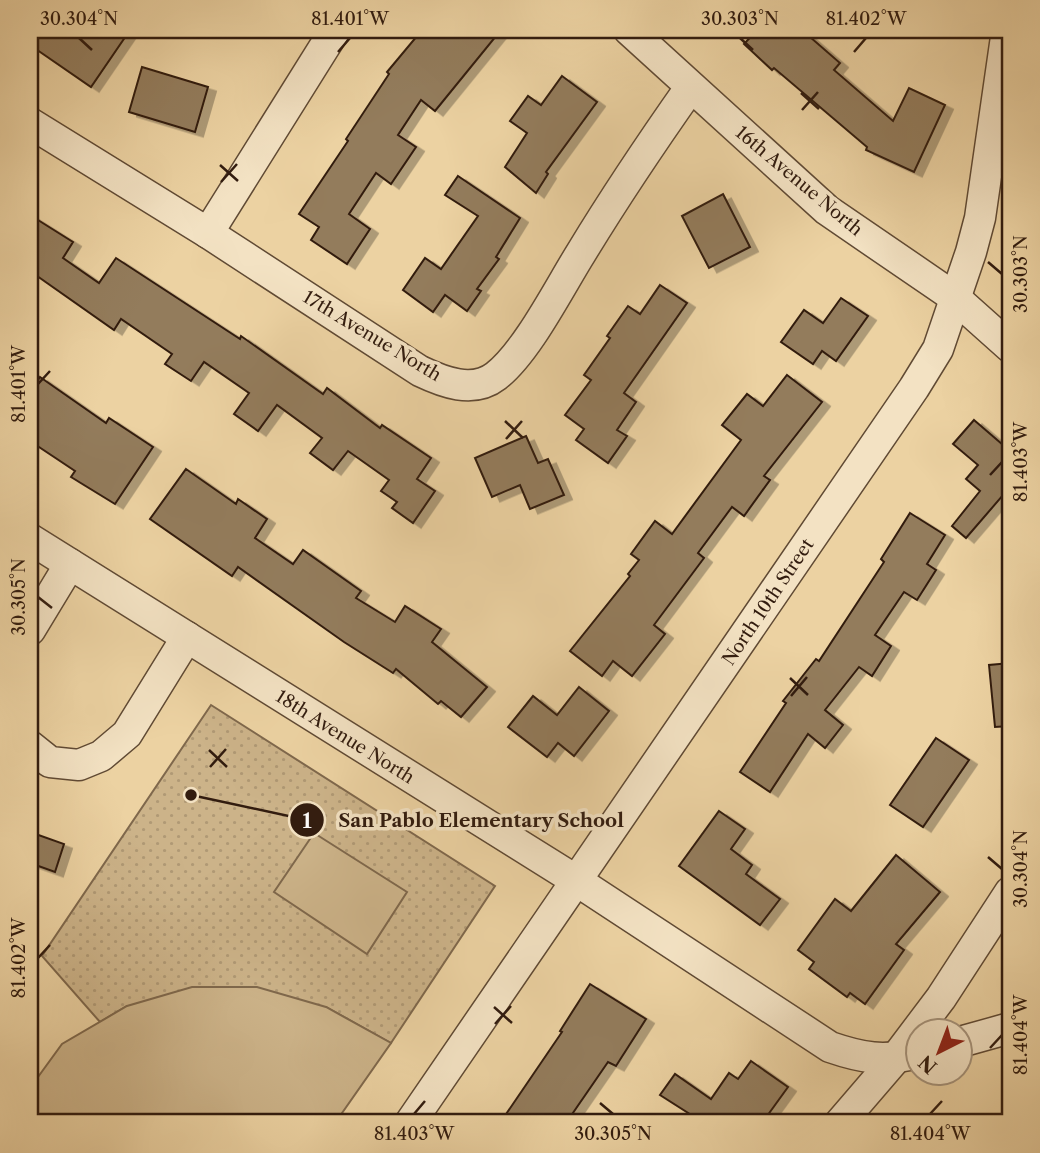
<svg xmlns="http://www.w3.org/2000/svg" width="1040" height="1153" viewBox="0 0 1040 1153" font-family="'Libre Caslon Text',serif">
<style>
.green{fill:url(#green-dots);stroke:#7f684c;stroke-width:2}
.pitch{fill:#ccb389;stroke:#7f684c;stroke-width:2}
.building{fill:#937b5b;stroke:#321c0f;stroke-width:2;filter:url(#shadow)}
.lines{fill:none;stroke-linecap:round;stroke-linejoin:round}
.minor-casing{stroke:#604a34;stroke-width:33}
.minor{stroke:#f3e2c3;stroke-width:30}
.ticks{fill:none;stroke:#321c0f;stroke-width:2.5}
.labels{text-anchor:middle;stroke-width:7;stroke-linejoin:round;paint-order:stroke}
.street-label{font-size:18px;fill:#321c0f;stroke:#f3e2c3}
.leader{fill:none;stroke:#321c0f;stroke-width:2.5}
.callout-dot{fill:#321c0f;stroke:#f3e2c3;stroke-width:2.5}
.mark-label{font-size:21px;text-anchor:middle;font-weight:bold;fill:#fff}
.callout-label{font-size:19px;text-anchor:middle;font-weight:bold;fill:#321c0f;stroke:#f3e2c3;stroke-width:7;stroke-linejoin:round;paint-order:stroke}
.neatline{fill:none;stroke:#321c0f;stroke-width:2.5}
.ticks-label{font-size:18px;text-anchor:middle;fill:#321c0f}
</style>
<defs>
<pattern id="green-dots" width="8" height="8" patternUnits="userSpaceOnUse" patternTransform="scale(1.75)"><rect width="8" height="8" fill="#ccb389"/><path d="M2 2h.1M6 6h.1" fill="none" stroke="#b09975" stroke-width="1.8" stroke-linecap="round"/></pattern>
<filter id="shadow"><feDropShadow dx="8" dy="4.5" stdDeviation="0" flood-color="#0004"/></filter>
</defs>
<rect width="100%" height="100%" fill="#ecd2a2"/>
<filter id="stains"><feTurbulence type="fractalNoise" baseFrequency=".00286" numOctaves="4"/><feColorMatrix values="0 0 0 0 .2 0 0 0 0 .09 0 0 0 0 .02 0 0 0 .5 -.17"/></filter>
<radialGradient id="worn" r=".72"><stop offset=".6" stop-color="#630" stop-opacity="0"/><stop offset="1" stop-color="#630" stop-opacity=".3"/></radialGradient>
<polygon class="green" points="211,705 495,886 391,1043 326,1007 127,1006 100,1022 42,956"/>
<g class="pitch">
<polygon points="314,833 407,892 367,954 274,892"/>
<polygon points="192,987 257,987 326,1007 391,1043 335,1123 30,1122 30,1088 62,1044 127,1006"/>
</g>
<g class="building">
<polygon points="30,30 130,30 91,87 30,45"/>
<polygon points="422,30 501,30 435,111 421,100 398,135 416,147 391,184 376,173 349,214 370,229 347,264 311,240 319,227 299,214 348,141 346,139 389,74 387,72"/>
<polygon points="757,30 802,30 840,63 834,70 893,121 909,88 945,105 914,172 866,150 867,147 774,68 772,70 744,44"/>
<polygon points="142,67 208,87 195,132 129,112"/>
<polygon points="562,76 597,102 546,172 548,174 536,193 505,167 527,133 510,121 528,96 541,105"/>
<polygon points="458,176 520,218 496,257 499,259 477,289 481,291 467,311 445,295 433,312 403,290 425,258 441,269 478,216 445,195"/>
<polygon points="723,194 750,247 709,268 682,216"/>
<polygon points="30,215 73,242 63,258 99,283 116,258 240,339 241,336 323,394 327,388 380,428 382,425 431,458 417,479 435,491 413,523 392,508 397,502 381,491 389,480 348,451 333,470 310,453 322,438 277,405 258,431 234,414 249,393 204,362 191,381 165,364 172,354 121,319 114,330 30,271"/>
<polygon points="660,285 687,303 624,393 636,402 617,430 627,436 608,463 576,440 584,429 565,415 591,380 584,375 610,338 607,336 628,306 640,314"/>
<polygon points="841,298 868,316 836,361 822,351 813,364 781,342 804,310 823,323"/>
<polygon points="787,375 822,402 764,476 770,480 744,516 732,507 698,553 704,558 654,625 665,634 632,676 613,661 602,676 570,651 630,576 628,574 639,560 631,554 655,521 672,534 741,440 722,425 747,394 763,406"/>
<polygon points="40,377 106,423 109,418 153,447 115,504 71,477 75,471 30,441 30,392"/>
<polygon points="974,420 1010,451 1010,487 966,538 952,526 980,491 966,479 978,465 953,444"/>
<polygon points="526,436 538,463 548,459 564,495 530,509 520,485 492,497 475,458"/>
<polygon points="186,469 236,504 238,499 267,519 255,538 293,564 303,550 361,591 356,598 395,622 405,606 441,629 432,642 487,687 461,717 441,701 438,704 396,669 393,673 344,642 238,567 232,576 150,519"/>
<polygon points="910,513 945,535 927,564 936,570 917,600 904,592 875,635 891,646 872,676 859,667 825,710 843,725 825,748 808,734 770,792 740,772 786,703 783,701 816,659 819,661 884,562 881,559"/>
<polygon points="1010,663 1010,726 995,727 989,665"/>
<polygon points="579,687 609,711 574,756 558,743 547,757 508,727 533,696 557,715"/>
<polygon points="936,738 969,760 923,827 890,805"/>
<polygon points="719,811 745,829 731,849 752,865 746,874 780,899 760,925 679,866"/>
<polygon points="30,832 64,844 55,872 30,863"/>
<polygon points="896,855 940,892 896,944 904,950 865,1004 850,993 847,997 809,969 814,962 798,950 835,899 851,911"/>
<polygon points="590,984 646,1019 616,1066 608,1062 566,1123 500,1123 562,1032 560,1031"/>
<polygon points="751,1061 788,1087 762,1123 704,1123 660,1095 675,1074 711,1099 729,1073 738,1079"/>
</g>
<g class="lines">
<defs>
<g id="minor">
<polyline points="629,30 827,210 954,297 1010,347"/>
<path d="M30,123L208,233L420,371C443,382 473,394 496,376C527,352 559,288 581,253C615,197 652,142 690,88"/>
<polyline points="208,233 335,30"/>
<path d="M30,539L577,881L830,1047C862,1058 884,1062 918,1053"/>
<polyline points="30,630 70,564"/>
<polyline points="30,746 50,762 79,765 101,756 127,734 187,637"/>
<polyline points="960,1042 1010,1028"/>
<polyline points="410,1123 914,388 938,349 971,252 980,218 1007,30"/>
<polyline points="840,1123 895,1059 941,998 1010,892"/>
</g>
</defs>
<use href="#minor" class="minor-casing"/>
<use href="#minor" class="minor"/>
</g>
<path class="ticks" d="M79,38L92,50M740,38L753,50M338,52L350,38M854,52L866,38M801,93L819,109M802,110L818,92M220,165L238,181M221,182L237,164M988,262L1002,274M38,384L50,371M505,421L523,438M506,439L522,421M990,475L1002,462M38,597L52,608M790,678L808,695M791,696L807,677M209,750L227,767M210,767L226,749M988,857L1002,869M38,958L50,945M494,1007L512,1023M495,1024L511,1006M990,1048L1002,1035M600,1103L613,1114M414,1114L425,1101M930,1114L942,1101"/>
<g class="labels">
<g class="street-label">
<text transform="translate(799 181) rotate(40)" y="6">16th Avenue North</text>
<text transform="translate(372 336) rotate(31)" y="6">17th Avenue North</text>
<text transform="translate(768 602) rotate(-56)" y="6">North 10th Street</text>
<text transform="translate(345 737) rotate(32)" y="6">18th Avenue North</text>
</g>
</g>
<path class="leader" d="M191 795L307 820"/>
<g class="callout-dot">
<circle cx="191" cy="795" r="7"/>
<circle cx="307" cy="820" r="18"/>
</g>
<g class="mark-label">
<text x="307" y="828">1</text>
</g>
<g class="callout-label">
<text x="481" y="827">San Pablo Elementary School</text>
</g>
<rect width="1040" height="1153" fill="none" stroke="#ecd2a2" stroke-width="77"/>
<g transform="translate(939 1052) rotate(222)"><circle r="33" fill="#f3e2c3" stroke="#a6937b" stroke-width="2"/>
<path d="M0-5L12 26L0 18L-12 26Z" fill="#8f2418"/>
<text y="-10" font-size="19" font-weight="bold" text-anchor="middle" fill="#321c0f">N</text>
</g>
<rect x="38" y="38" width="964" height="1076" class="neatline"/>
<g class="ticks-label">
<text x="79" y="25">30.304°N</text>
<text x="350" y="25">81.401°W</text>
<text x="740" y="25">30.303°N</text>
<text x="866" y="25">81.402°W</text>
<text transform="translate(1021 274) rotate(-90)" y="6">30.303°N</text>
<text transform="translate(19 384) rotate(-90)" y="6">81.401°W</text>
<text transform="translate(1021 462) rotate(-90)" y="6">81.403°W</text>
<text transform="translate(19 597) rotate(-90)" y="6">30.305°N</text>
<text transform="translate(1021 869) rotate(-90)" y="6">30.304°N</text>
<text transform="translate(19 958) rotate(-90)" y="6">81.402°W</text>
<text transform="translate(1021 1035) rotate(-90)" y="6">81.404°W</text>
<text x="414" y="1140">81.403°W</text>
<text x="613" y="1140">30.305°N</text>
<text x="930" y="1140">81.404°W</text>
</g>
<rect width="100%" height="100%" filter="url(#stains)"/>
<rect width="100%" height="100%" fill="url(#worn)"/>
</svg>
